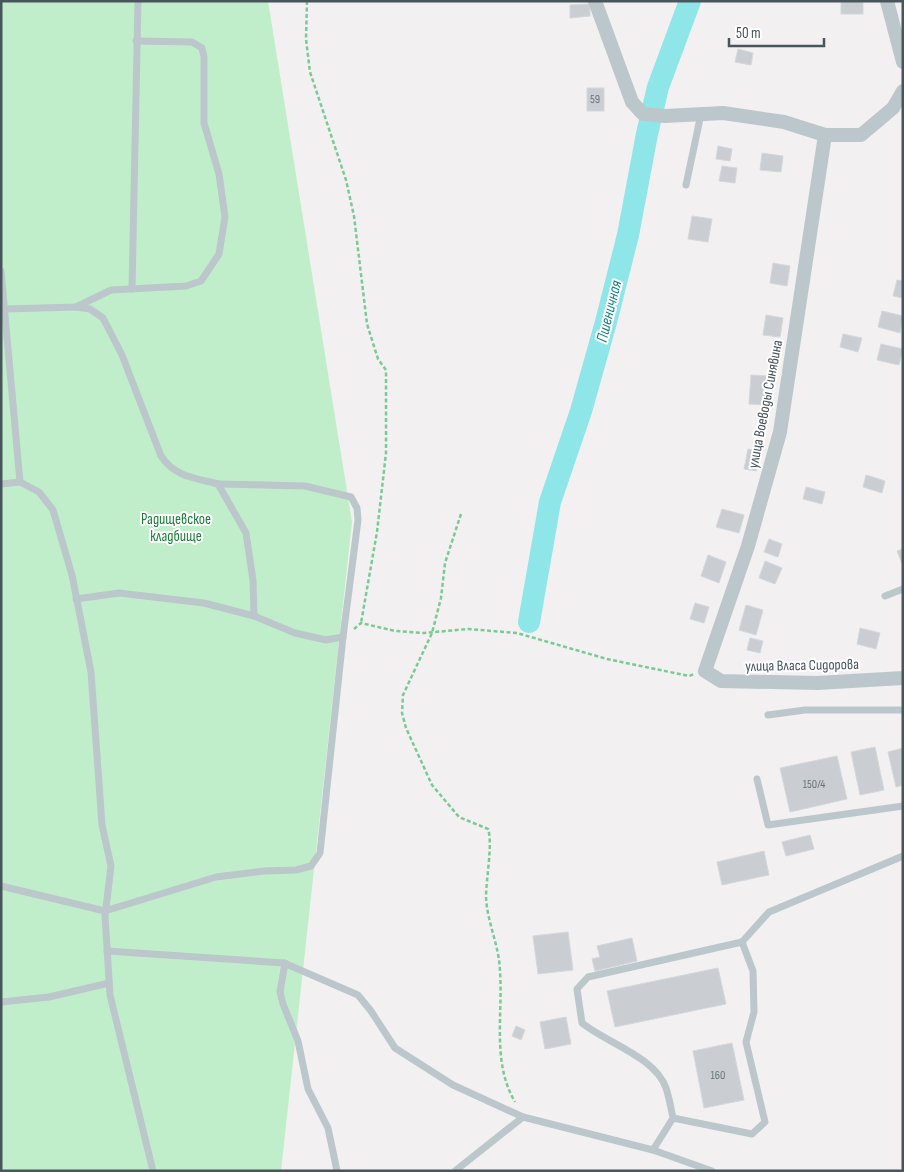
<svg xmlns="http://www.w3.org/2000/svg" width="904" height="1172" viewBox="0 0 904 1172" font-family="'Sofia Sans Condensed',sans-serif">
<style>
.green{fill:#c0eeca}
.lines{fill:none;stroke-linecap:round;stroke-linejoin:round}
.river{stroke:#8fe6e9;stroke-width:22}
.building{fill:#caced2;stroke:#d4d7db}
.path{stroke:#79ca95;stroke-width:2.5;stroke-dasharray:4 2.5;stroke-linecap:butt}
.lane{stroke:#bcc7cc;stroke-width:7}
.street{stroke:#bcc7cc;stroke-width:14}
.labels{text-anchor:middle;stroke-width:4;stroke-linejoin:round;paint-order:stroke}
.number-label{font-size:12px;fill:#68747a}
.street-label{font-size:15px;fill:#48565c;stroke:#fff}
.park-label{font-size:15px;fill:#1b7c3b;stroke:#fff}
.water-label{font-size:16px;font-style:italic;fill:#128388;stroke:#fff}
</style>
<rect width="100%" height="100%" fill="#f2f0f0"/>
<polygon class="green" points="1,1 268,1 352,522 281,1171 1,1171"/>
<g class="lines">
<polyline class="river" points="529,622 550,502 581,411 606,322 628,235 647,134 658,87 690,1"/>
</g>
<g class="building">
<rect x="841" y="1" width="22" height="13"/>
<polygon points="590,4 590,16 570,18 570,5"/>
<polygon points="738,49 753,53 751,65 735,62"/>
<rect x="587" y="88" width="17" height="23"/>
<polygon points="718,146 732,149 730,161 716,159"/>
<polygon points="762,153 783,156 781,172 760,170"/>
<polygon points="722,166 737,168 735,183 719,181"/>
<polygon points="692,216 712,219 708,242 688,239"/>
<polygon points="773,263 790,266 787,286 770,283"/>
<polygon points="897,280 903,281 903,298 893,296"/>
<polygon points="882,311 903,316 900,333 878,327"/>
<polygon points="766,315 783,318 780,337 763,335"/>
<polygon points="843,334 862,338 858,352 840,347"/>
<polygon points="881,344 903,349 899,365 877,360"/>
<polygon points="751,375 769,376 767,405 749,404"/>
<polygon points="748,449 760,452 756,471 744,469"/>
<polygon points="866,475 885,481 882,493 863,487"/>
<polygon points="806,487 825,492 822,504 803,499"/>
<polygon points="722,509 744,515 739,533 716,527"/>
<polygon points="769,539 782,544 778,557 764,552"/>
<polygon points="903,549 903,566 897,551"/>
<polygon points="708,555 726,562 719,583 701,576"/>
<polygon points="765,561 782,568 775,584 759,578"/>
<polygon points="695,603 709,607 704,623 690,619"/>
<polygon points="746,605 763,610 756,635 739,630"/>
<polygon points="860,628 880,633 876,649 857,644"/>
<polygon points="750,638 763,641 760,653 747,650"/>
<polygon points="875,747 884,790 860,795 851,752"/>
<polygon points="903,748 903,785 896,787 888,752"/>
<polygon points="837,756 847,799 790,812 780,768"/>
<polygon points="810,835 814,849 786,856 782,842"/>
<polygon points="764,851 769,875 722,885 717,862"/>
<polygon points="568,932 573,970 538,974 533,936"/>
<polygon points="632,938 637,961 595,971 592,959 600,957 597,946"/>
<polygon points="718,968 726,1004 615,1027 607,991"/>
<polygon points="566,1017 571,1044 545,1049 540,1022"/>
<polygon points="516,1026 525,1030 521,1040 512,1036"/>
<polygon points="732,1043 744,1100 704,1108 693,1051"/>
</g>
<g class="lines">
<g class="path">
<polyline points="307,1 306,39 310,72 346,180 354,216 367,324 378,359 386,370 386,453 377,532 361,623"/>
<path d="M461,514L445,563L441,598L432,633L403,695L402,713L406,728L432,785L459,817L488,829C493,843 486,879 486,897C487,919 496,939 499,960C505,1009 490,1059 515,1102"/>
<polyline points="354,629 361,623 395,631 424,633 468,629 517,633 607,659 689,676 694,674"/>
</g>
<g class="lane">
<polyline points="686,185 701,114"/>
<polyline points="1,271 20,482 39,492 53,510 72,575 91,672 102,825 111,866 105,916 110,995 153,1171"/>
<polyline points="132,289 138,1"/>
<path d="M76,307L90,309L103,318L122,355L161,456C175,477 195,478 218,484L246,533L253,580L254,616"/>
<polyline points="5,309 76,307 111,290 186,286 201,281 219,254 225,217 219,174 204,123 204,57 202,48 192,42 136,41"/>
<polyline points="1,484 20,482"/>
<polyline points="885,596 903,589"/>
<polyline points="76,599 119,593 204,603 254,616 295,633 326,640 343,637"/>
<polyline points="768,715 805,710 903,710"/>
<polyline points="757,779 768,825 903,806"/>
<polyline points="1,886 105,911 216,877 264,871 296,870 311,866 320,853 343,637 358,520 357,508 351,497 305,486 218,484"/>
<polyline points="742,942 769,912 903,856"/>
<polyline points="107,951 284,963 358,995 371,1011 395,1048 453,1085 523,1117 653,1150 712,1171"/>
<polyline points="285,963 280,992 283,1004 298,1041 308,1089 328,1128 337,1171"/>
<polyline points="1,1002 49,997 109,983"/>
<path d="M653,1150L673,1118L752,1134L765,1122L746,1042L754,1012L753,971L742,942L588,977L577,989L582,1023C607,1043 655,1057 666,1088C669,1097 671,1108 673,1118"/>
<polyline points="455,1171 523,1117"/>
</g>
<g class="street">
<polyline points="595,1 632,102 643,114 665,116 723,113 784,122 825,135 861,135 893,108 903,91"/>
<polyline points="887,1 903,62"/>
<polyline points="825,135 780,432 748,546 705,671 721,681 817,683 903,678"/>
</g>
</g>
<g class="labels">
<g class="number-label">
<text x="595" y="103">59</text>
<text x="814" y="788">150/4</text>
<text x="718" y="1079">160</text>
</g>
<g class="street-label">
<text transform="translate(765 404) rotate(-79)" y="5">улица Воеводы Синявина</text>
<text transform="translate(802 665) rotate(-1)" y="5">улица Власа Сидорова</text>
</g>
<g class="park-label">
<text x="176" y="524">Радищевское<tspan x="176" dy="17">кладбище</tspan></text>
</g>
<g class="water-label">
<text transform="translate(608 311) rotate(-76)" y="6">Пшеничная</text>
</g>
</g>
<rect width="904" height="1172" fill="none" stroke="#48565c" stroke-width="5"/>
<path d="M729 38v8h95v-8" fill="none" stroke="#48565c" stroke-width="2.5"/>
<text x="736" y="38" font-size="15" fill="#48565c" stroke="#ffffff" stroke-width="4" paint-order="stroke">50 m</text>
</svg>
